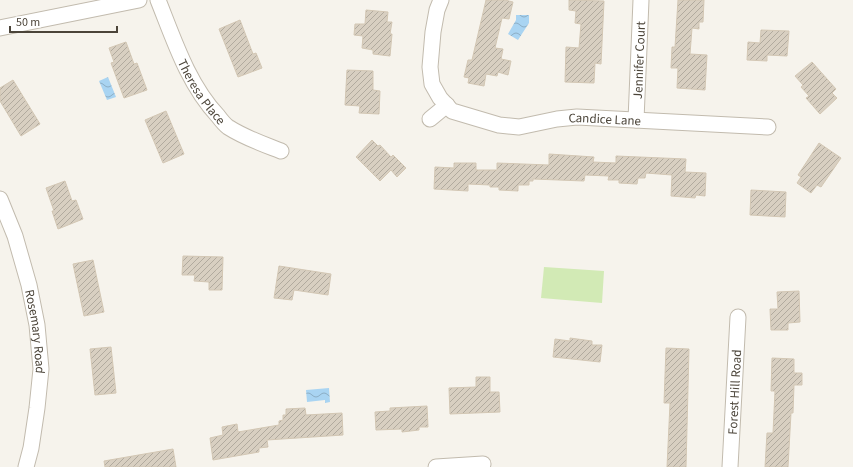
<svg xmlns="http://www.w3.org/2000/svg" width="853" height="467" viewBox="0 0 853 467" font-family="'Source Sans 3',sans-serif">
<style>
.park{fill:#d2eab5}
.water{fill:url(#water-waves)}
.building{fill:url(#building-hatch);stroke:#d3c7b4}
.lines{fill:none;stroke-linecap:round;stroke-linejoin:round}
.minor-casing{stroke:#c2bbae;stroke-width:17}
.minor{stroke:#fff;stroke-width:15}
.labels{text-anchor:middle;stroke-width:3;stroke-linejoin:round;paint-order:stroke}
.street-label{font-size:13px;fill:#4b4439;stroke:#fff}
</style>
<defs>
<pattern id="water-waves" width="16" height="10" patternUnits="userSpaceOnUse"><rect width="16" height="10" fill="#a9d4f2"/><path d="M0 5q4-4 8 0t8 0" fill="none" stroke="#8caec5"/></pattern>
<pattern id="building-hatch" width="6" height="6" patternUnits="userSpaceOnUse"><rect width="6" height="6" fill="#d8cfc1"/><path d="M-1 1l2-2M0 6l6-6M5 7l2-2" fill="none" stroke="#b1aa9e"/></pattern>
</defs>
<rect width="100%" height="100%" fill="#f6f3ec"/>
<polygon class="park" points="544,267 604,271 602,303 541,298"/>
<g class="water">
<polygon points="516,15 529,15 529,23 518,40 508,34 516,20"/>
<polygon points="108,77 116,97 107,100 99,81"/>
<polygon points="329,388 330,402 325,403 325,400 307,402 306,390"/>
</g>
<g class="building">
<polygon points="486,0 505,0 513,2 509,19 502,18 495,48 503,49 501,59 511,61 508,75 498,72 497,76 486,74 484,86 468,83 469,78 464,77 468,60 472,60"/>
<polygon points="569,0 604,1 601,64 595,63 594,83 565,82 566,47 579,48 581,24 575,23 576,11 569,10"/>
<polygon points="678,0 704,0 703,22 699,22 699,29 692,28 690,54 707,55 705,90 677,88 678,68 671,68 672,47 675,47"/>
<polygon points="366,10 388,12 387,22 392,22 390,34 392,34 390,56 373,54 373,50 362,48 363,36 354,35 355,24 365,24"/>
<polygon points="240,20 253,54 256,53 262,68 238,77 219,29"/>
<polygon points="761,30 789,31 787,56 767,55 767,61 747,60 748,42 760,43"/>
<polygon points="126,42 134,64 137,63 147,90 124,98 111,63 114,62 109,48"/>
<polygon points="812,62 836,89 832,93 837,98 820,114 806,98 809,96 801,87 803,85 795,76"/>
<polygon points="347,70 373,71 373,90 380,91 379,114 359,113 360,106 345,105"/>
<polygon points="13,80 40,124 21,136 0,101 0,88"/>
<polygon points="166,111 184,154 163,163 145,120"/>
<polygon points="372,140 378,146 380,145 391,157 393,155 406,168 397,177 391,170 380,181 356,157"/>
<polygon points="819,143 841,158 821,187 817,185 811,193 797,183 801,177 798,175"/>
<polygon points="549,154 594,157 593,162 616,163 616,156 686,159 685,172 706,173 705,196 696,195 695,198 671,196 672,175 646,173 645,178 638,178 637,184 619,183 619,180 608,180 609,176 585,175 584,181 533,179 533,181 529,181 529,185 518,185 518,191 499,190 499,187 490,187 490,185 468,184 468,191 434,189 435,167 454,168 454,163 476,163 476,170 497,170 497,163 549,165"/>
<polygon points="65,181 72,201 76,200 83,219 58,229 52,211 54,211 46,188"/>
<polygon points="751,190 786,192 785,217 750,215"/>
<polygon points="183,256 223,257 222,290 209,290 209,282 194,281 195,275 182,275"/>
<polygon points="93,260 104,312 84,316 73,264"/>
<polygon points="279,266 331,274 328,295 294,290 292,300 274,298"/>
<polygon points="799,291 800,322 788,323 788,330 771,330 770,309 778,309 777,292"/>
<polygon points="570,338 592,341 592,345 602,345 600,362 553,357 555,339 570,341"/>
<polygon points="111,347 116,393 95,395 90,349"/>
<polygon points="666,348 689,349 686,467 667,467 670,403 664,403"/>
<polygon points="772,358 794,359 794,373 802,373 802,385 794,385 793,413 791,413 788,467 765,467 767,433 773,433 775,391 771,391"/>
<polygon points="476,377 490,377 490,392 499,392 500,412 450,414 449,388 476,387"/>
<polygon points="427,406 428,427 419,427 419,430 402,432 402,429 376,430 375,412 390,411 390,408"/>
<polygon points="305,408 306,415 342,413 343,435 267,440 268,447 259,448 259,452 213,460 210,438 223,435 222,427 237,424 238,432 279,425 279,421 283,420 283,415 286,415 286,409"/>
<polygon points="173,449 176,467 105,467 104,461"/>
</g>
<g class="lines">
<defs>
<g id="minor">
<path id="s1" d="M158,0C174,40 188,84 218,116C221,120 224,124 228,127C245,138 263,144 281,151"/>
<path id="s2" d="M441,0L437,10L433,32L430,67L432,84L440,98L452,111L499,125L519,127L557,119L577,117L768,127"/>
<polyline points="0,28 139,0"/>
<polyline points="430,119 447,105"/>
<path id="s3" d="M636,120L641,0"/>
<path id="s4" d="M0,199L15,236L29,285L37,325L41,369L37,408L31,448L26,467"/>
<polyline points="436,467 483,464"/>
<path id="s5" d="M730,467L738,317"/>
</g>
</defs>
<use href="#minor" class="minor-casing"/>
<use href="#minor" class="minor"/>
</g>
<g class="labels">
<g class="street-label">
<text dy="5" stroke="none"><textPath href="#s3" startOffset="60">Jennifer Court</textPath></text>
<text dy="5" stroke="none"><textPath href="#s1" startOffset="102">Theresa Place</textPath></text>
<text dy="5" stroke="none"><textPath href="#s2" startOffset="275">Candice Lane</textPath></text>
<text dy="5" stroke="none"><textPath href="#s4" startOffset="138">Rosemary Road</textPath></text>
<text dy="5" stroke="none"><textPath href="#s5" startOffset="75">Forest Hill Road</textPath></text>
</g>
</g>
<path d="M10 26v6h107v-6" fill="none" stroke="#4b4439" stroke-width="2"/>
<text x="16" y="26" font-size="12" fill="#4b4439" stroke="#ffffff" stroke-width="3" paint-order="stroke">50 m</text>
</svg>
